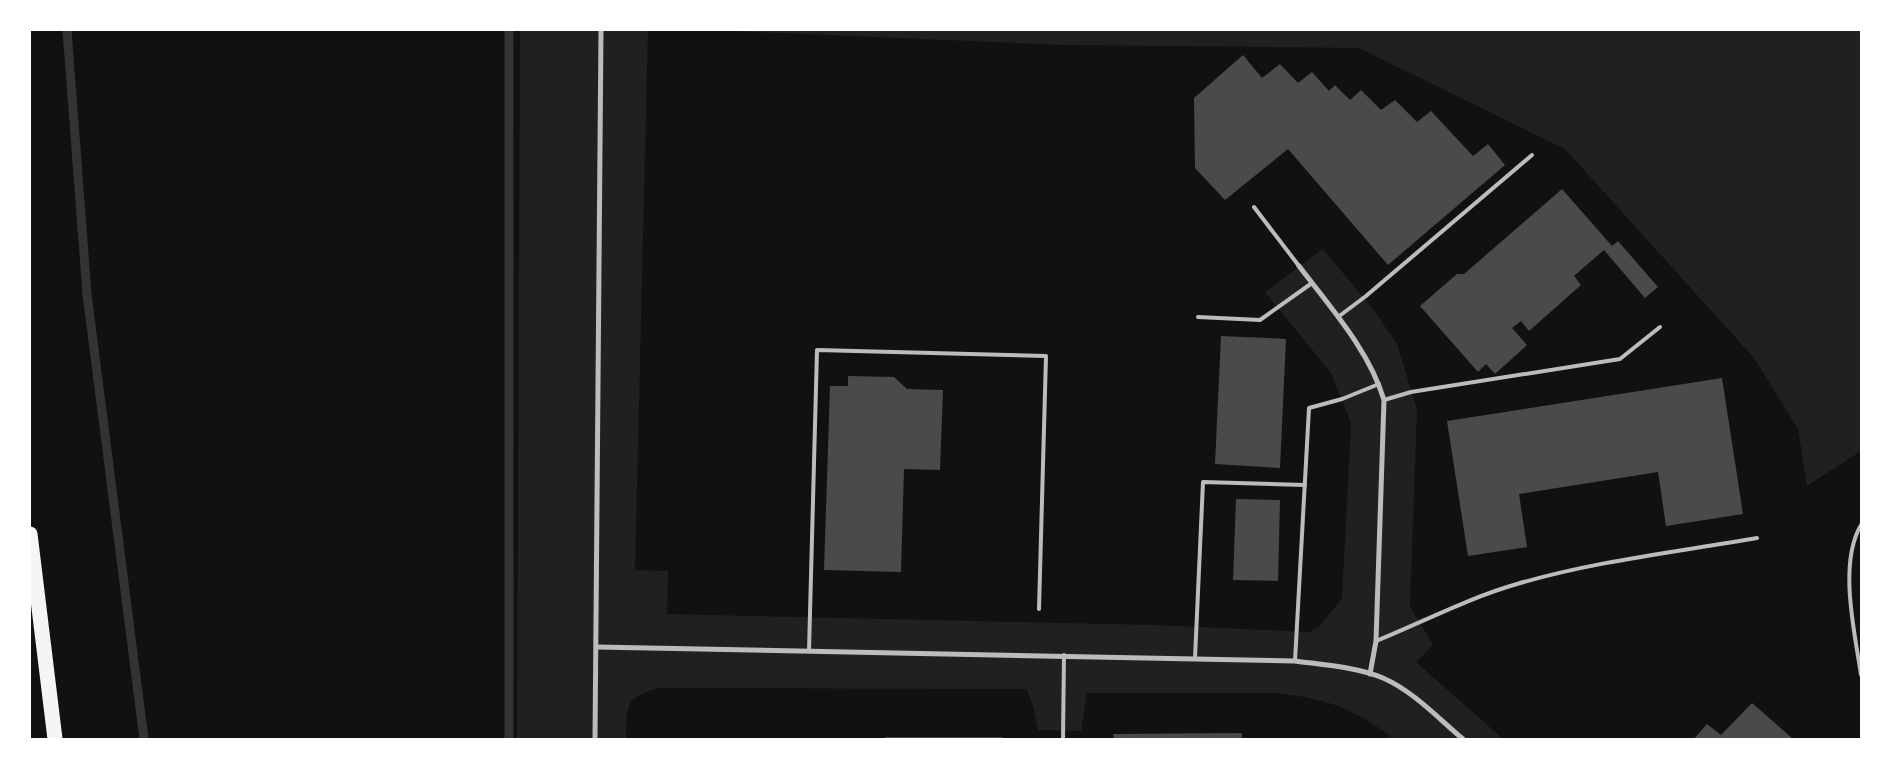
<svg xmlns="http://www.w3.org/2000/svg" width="1891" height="769" viewBox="0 0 1891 769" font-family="'Varela Round',sans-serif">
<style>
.green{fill:#202020}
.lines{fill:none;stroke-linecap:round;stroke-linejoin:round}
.stream{stroke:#333;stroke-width:9}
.building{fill:#4a4a4a}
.service{stroke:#bcbcbc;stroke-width:4}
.minor{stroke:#bcbcbc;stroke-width:5}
.motorway{stroke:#f5f5f5;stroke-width:15}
</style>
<rect width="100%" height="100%" fill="#111"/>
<g class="green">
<path d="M520,30H648L635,570L668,571L667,614L1154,625L1309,632L1320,626L1342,598L1351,423L1331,373L1265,292L1323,249L1373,309L1397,344L1417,410L1410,606L1433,645L1416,662L1503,739H1393C1356,708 1323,698 1276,693H1087L1081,731L1038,730L1033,706L1027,689L659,688C624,697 627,706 626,739H517Z"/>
<polygon points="706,30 1861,30 1861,451 1807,486 1798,429 1754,358 1565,149 1359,48 1063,45"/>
</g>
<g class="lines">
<g class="stream">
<polyline points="67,30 87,294 144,739"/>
<polyline points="509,30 509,739"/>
</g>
</g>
<g class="building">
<polygon points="1243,55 1262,78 1280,64 1298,83 1312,72 1329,91 1335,85 1350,100 1361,90 1381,110 1395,100 1417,122 1431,111 1473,156 1488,144 1505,165 1388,265 1288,149 1225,200 1195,168 1194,98"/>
<polygon points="1562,189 1612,246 1618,241 1658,287 1645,298 1604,250 1574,276 1581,285 1529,331 1521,321 1512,328 1527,345 1495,374 1486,364 1478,372 1420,306 1457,274 1464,274"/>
<polygon points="1221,336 1286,339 1280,468 1215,464"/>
<polygon points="848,376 894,377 907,389 943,390 940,470 904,469 901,572 824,570 830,386 848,386"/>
<polygon points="1722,378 1743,514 1666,526 1658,472 1519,494 1527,547 1468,556 1447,421"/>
<polygon points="1236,499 1280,500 1278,581 1233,580"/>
<polygon points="1752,703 1793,739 1694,739 1707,724 1721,735"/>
<polygon points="1242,733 1242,739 1114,739 1113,734"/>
<rect x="885" y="737" width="117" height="2"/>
</g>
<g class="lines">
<g class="service">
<polyline points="1254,207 1299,266"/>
<polyline points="1198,317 1260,320 1312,283"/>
<polyline points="1338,317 1366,296 1532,155"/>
<polyline points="1384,400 1411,392 1620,359 1660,327"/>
<path d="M1861,525C1838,564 1855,633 1861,675"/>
<path d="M1376,641C1423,622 1468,598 1517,584C1595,561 1677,552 1757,538"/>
<polyline points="809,651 817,350 1046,356 1039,609"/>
<polyline points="1195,658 1203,482 1305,485"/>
<polyline points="1295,661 1309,408 1342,399 1379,384"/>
<polyline points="1063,739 1064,655"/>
</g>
<g class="minor">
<path d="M1299,266C1330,307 1369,350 1384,400L1376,641L1370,674"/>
<path d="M597,647L1295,661C1325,665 1356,667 1383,678C1413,691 1438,718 1463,739"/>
<polyline points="595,739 601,30"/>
</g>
<polyline class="motorway" points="30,534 55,739"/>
</g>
<rect width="1891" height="769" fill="none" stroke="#ffffff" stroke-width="62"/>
</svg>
